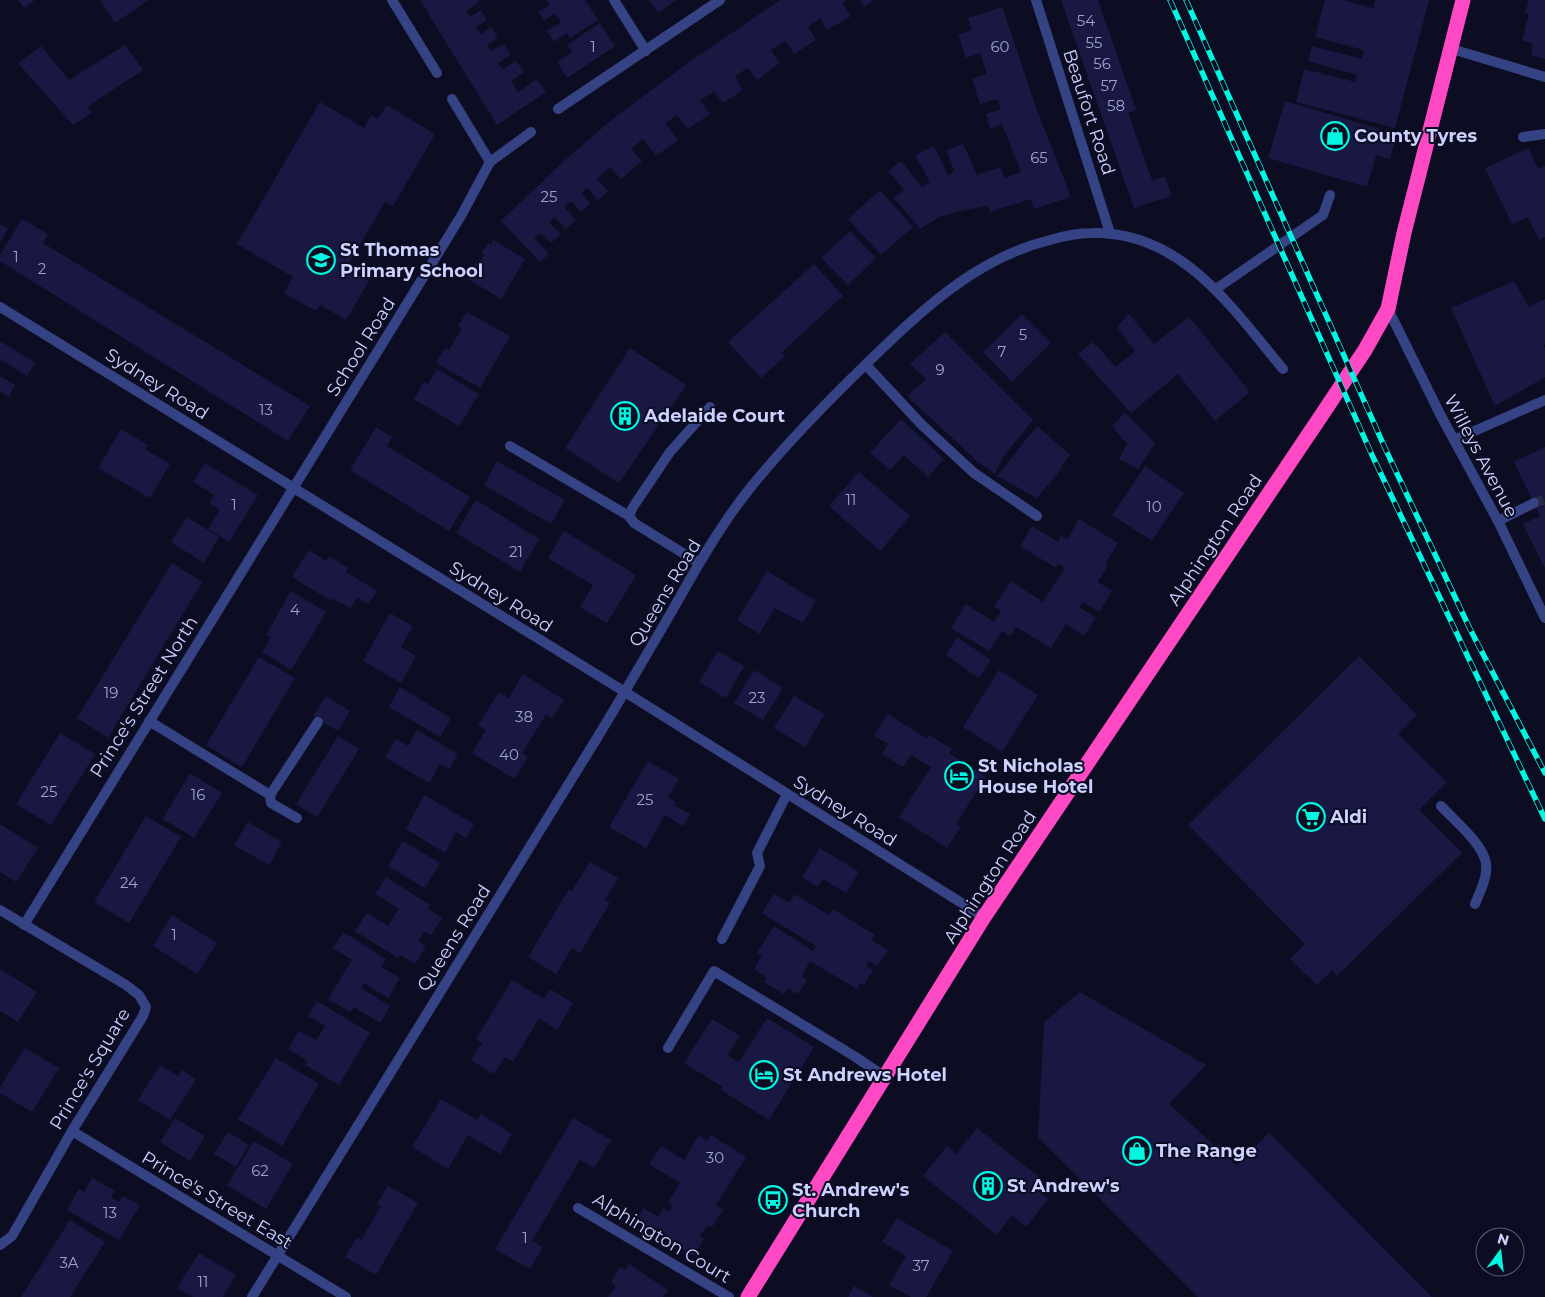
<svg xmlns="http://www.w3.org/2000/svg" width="1545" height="1297" viewBox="0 0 1545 1297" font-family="Montserrat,sans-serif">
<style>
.building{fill:#181843}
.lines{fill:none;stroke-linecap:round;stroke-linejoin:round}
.street-tunnel{stroke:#292a43;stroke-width:10;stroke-dasharray:10 5;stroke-linecap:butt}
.lane{stroke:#354283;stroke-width:10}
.street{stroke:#354283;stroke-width:10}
.highway{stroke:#ff48c4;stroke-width:15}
.rail-casing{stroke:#00f8e0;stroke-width:5.5}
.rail{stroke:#0c0d22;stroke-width:4;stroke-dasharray:11;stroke-linecap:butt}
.labels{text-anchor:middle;stroke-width:4;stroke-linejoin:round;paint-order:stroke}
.number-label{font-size:15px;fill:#a0a3d0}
.street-label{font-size:18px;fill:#cdd1ff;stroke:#0c0d22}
.poi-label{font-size:18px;font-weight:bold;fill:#cdd1ff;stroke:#0c0d22;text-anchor:start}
</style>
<rect width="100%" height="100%" fill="#0c0d22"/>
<g class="building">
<polygon points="18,0 35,0 24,8"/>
<polygon points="100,0 149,0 115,23"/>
<polygon points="420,0 478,0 479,2 466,11 470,17 481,10 487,20 476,27 481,34 491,27 498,38 487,45 491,51 504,44 511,55 498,63 503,69 516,61 524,72 511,81 518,92 537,79 546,92 497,125"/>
<polygon points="547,0 585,0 598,20 570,38 567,33 554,42 547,31 561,22 555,13 544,21 538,12 550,5"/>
<polygon points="649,0 677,0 658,13"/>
<polygon points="780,0 846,0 842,3 851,16 827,30 820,18 814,22 808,27 816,40 794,54 786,41 771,50 780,63 757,80 748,68 744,70 735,77 743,90 723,103 714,91 700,101 710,114 688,129 677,115 665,123 678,140 656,156 643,139 631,149 642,161 621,179 610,167 597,179 608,191 598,200 587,187 581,193 590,203 581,212 571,201 564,207 576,220 566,229 554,217 549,223 561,234 551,243 541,233 534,238 549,254 540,262 501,221 564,161 615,117 685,65"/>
<polygon points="860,0 874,0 864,7"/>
<polygon points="1061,0 1098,0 1136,110 1128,113 1152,180 1165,177 1172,196 1134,208"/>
<polygon points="1325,0 1343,0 1373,8 1375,0 1429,0 1395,128 1296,102 1304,69 1355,82 1357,75 1308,61 1312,46 1362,59 1364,50 1315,37"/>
<polygon points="1529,0 1545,0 1545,59 1531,55 1533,44 1522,40 1529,14 1525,13"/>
<polygon points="1002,7 1038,113 1071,197 1034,209 1031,199 990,212 988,206 965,210 941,216 920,229 894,198 904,190 888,171 901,161 922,187 930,182 915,155 934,146 948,175 954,172 947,150 963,144 977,175 1001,167 1004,178 1021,172 1002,124 990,129 986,114 1001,109 997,99 980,104 972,79 987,74 980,53 966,58 958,35 972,30 968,18"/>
<polygon points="600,23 615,46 567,78 557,62 572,52 567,45"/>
<polygon points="125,45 143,70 87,107 92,113 73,125 18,63 41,46 69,80"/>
<polygon points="1285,101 1397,134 1390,159 1376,155 1367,187 1268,158"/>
<polygon points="320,102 364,128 371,115 378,119 387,105 435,134 393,206 385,202 346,268 369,281 346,320 320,305 316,311 284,293 293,277 237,244"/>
<polygon points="1528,148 1538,169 1545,166 1545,237 1539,240 1528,217 1512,224 1485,168"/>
<polygon points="880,190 913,227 881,255 848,219"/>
<polygon points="22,219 48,234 43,243 310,406 288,441 0,261 0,255"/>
<polygon points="0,224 8,229 0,242"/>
<polygon points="850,231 876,258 848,285 821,258"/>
<polygon points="493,240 525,259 501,299 468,279 471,275 469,274 476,263 479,264 484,255 481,253 488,243 491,245"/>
<polygon points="814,264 843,296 782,352 785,356 761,378 728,342"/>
<polygon points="1514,281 1529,307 1545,299 1545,344 1543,345 1545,348 1545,377 1495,406 1451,308"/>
<polygon points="467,312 510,336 480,388 436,363 445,348 449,350 462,328 458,326"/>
<polygon points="1022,314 1051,343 1012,382 983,352"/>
<polygon points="1129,314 1154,344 1189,317 1250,392 1215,421 1178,374 1131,413 1078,354 1093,342 1116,367 1135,351 1117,327"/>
<polygon points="945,332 1033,420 1003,457 995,474 977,461 907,396 926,379 910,364"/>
<polygon points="0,341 35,363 27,376 0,359"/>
<polygon points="630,348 686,385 619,483 565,448"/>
<polygon points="437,369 479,394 459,426 414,399 424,382 428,384"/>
<polygon points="0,376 15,385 9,397 0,391"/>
<polygon points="1125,413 1155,443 1138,469 1119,459 1127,444 1112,426"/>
<polygon points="901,419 944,459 928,477 904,455 890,470 870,453"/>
<polygon points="1037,426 1070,455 1061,467 1062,468 1037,498 997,476"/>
<polygon points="376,427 392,437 387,446 470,497 449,531 350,470"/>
<polygon points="121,429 148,445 145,449 170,464 150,498 98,468"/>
<polygon points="1545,447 1545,568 1523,524 1540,516 1514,462"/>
<polygon points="497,461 565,500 551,524 484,485"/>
<polygon points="205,463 258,495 229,542 208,529 220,510 209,503 214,495 193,482"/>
<polygon points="1145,466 1184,493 1152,541 1112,515"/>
<polygon points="859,472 910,516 880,551 829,506"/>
<polygon points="476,500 539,539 520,572 456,533"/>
<polygon points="187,517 219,537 204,563 171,542"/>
<polygon points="1079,519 1118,543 1105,564 1108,565 1098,582 1112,591 1099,612 1083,602 1079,607 1096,618 1084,636 1066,624 1051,648 1016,627 1010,636 1002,631 989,651 951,628 966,604 994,622 1001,611 994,607 1011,581 1043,602 1065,568 1058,564 1056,568 1020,546 1032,526 1058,542 1061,536 1067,540"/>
<polygon points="564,531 636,575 607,623 580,607 593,585 548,558"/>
<polygon points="309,550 326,561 329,556 348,568 346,572 377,591 368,604 357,598 350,608 332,598 331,601 292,577"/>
<polygon points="172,563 202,582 108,738 77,718"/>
<polygon points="767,571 816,601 803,623 775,608 759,634 737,620"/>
<polygon points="291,591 326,612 291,670 262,652 271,638 266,635"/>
<polygon points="390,613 413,626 401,647 416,656 401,683 363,661"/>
<polygon points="957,637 991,660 979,678 946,655"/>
<polygon points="718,651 744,666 726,698 699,682"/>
<polygon points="1359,656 1417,715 1398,734 1447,782 1419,810 1462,853 1337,976 1332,970 1317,985 1290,959 1305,944 1188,825"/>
<polygon points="259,657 295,678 242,767 206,745"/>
<polygon points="754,670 783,688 763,720 734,703"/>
<polygon points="999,670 1038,695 1002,752 963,727"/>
<polygon points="523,674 564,700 552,718 546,715 522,753 528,757 514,779 472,753 486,730 478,725 499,692 509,698"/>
<polygon points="400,687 451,718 440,737 389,707"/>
<polygon points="326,696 350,711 338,731 313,716"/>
<polygon points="794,696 825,714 805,747 774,728"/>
<polygon points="888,714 927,739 929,735 952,749 949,753 986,777 956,824 961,826 947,848 899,817 931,767 911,755 903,767 882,754 888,744 874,736"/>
<polygon points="417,730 458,754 449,769 440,764 429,783 385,757 396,739 408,746"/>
<polygon points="60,733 95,754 51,825 16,804"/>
<polygon points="338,736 359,749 317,817 296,804"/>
<polygon points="648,761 679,779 668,797 676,802 674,805 690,814 683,826 665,815 646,848 609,827"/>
<polygon points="190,773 222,793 194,838 163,819"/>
<polygon points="424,795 474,824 466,838 456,832 445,853 406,829"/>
<polygon points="146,816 181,837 129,923 94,902"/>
<polygon points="248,822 282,842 269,865 234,845"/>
<polygon points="0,824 38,848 16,882 0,872"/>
<polygon points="403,841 440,863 425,888 388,866"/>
<polygon points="820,848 859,872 846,893 823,879 818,887 802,877"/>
<polygon points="590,862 618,878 605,900 610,903 580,953 572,948 556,974 528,957 569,889 572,891"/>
<polygon points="386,877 430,905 428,909 442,918 431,935 424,931 418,941 426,946 415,964 400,955 398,958 355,931 367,913 388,926 399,909 375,894"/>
<polygon points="774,894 789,903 794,894 829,915 833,909 875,935 871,940 888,950 877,966 869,961 866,966 873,970 864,985 860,983 857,989 810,961 802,976 807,980 798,994 788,988 784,994 764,982 767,978 754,969 762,956 757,953 774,926 813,951 816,946 762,913"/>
<polygon points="172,915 217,943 197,974 153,946"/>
<polygon points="343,932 386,959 381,967 400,978 388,998 364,983 361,988 390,1006 380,1023 354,1007 350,1012 328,999 352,960 333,948"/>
<polygon points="0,969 37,992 18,1022 0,1011"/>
<polygon points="512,980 544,999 550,989 573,1003 557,1030 539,1018 513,1062 505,1057 494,1074 471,1060 482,1043 476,1039"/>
<polygon points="1080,992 1206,1065 1169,1104 1236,1165 1269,1133 1432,1297 1198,1297 1038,1137 1044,1022"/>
<polygon points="317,1001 370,1033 339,1085 305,1065 308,1061 288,1049 299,1031 316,1040 325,1026 308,1016"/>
<polygon points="767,1018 814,1047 769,1120 721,1090 723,1087 684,1063 712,1019 740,1036 727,1055 739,1062"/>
<polygon points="25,1048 59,1068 32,1112 0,1093 0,1087"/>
<polygon points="276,1058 319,1084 282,1146 238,1119"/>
<polygon points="160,1065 178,1076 182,1070 196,1079 170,1120 138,1100"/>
<polygon points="441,1099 477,1120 481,1114 512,1134 500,1154 468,1135 448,1169 412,1147"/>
<polygon points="175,1118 205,1136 190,1161 160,1142"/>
<polygon points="573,1118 611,1140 594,1168 580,1160 532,1241 543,1247 530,1269 495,1249"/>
<polygon points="977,1128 1044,1181 1036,1190 1048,1199 1026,1227 1012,1215 997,1235 923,1176 947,1146 956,1154"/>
<polygon points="228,1132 249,1145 236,1167 214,1154"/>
<polygon points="699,1135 707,1141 711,1135 746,1157 716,1205 723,1210 712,1227 708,1225 700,1236 704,1239 693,1256 637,1220 644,1208 658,1217 663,1208 669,1212 672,1205 668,1202 680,1183 649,1164 661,1146 684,1160"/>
<polygon points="254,1141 293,1164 266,1209 227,1185"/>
<polygon points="92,1178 115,1191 111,1198 119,1202 123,1196 140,1205 119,1240 67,1210 79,1189 84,1192"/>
<polygon points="388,1186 418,1203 376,1275 345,1257 357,1237 361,1240 381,1206 377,1204"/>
<polygon points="897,1218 953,1251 926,1297 911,1297 889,1285 906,1256 882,1242"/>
<polygon points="70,1220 105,1242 70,1297 21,1297"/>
<polygon points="199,1253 236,1275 223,1297 193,1297 177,1288"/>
<polygon points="629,1264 668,1290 663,1297 608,1297 616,1286 611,1282 620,1267 625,1270"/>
<polygon points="854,1286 873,1297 848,1297"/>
</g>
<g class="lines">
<polyline class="street-tunnel" points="1534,503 1545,499"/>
<g class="lane">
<polyline points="1452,49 1545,77"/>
<polyline points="1523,137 1545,134"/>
<polyline points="1216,289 1323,215 1330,195"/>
<polyline points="866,365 922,425 974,473 1037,516"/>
<polyline points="1454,440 1545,400"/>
<polyline points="510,446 629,516"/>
<polyline points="149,721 270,795 318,722"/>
<polyline points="270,795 271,803 297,818"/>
<path d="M1441,806C1455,821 1482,843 1486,863C1488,876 1480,892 1475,904"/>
<polyline points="722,939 760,866 757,853 787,794"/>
<polyline points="668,1048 714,971 854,1056 885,1077"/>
</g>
<g class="street">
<polyline points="392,0 437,73"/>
<polyline points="614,0 646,51"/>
<polyline points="1036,0 1110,233"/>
<polyline points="452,99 490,162"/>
<polyline points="558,109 720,0"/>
<polyline points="0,307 625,692 984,917"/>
<polyline points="1388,309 1441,416 1498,521 1545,618"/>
<polyline points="1498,521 1534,503"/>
<polyline points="699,563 634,523 629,516 633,507 670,452 710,407"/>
<polyline points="0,910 126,985 139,995 146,1007 143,1016 72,1131 12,1236 0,1245"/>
<polyline points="24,925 461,216 490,162 531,132"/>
<polyline points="72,1131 346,1297"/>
<polyline points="578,1208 729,1297"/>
<path d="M252,1297C367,1111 482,925 597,738C622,697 647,654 672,611C695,570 721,524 751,487C785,445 824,405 863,367C919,313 973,259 1050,240C1064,236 1077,233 1091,233C1181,230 1232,308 1283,369"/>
</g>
<polyline class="highway" points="748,1297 984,917 1319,419 1365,350 1388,309 1404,233 1463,0"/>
<defs>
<g id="rail">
<polyline points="1170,0 1372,455 1545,819"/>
<polyline points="1186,0 1385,448 1470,629 1545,773"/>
</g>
</defs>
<use href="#rail" class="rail-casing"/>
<use href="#rail" class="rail"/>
</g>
<defs>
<symbol id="shop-ring" viewBox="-11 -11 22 22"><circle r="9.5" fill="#0c0d22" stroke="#00f8e0" stroke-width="1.5"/><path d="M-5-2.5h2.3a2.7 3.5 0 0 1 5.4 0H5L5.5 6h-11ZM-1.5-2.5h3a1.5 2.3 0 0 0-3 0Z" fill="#00f8e0"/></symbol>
<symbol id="school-ring" viewBox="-11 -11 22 22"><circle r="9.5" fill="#0c0d22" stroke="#00f8e0" stroke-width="1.5"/><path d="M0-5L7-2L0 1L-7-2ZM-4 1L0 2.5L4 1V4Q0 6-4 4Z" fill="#00f8e0"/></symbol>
<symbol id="building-ring" viewBox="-11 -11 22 22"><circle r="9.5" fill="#0c0d22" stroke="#00f8e0" stroke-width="1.5"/><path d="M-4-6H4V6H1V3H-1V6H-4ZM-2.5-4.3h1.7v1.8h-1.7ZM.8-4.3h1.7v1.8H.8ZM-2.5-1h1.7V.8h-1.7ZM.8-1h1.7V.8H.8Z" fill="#00f8e0"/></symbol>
<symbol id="hotel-ring" viewBox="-11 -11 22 22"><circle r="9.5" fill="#0c0d22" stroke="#00f8e0" stroke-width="1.5"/><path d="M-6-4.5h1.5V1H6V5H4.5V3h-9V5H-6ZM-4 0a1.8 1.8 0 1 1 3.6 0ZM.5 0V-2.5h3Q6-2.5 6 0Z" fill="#00f8e0"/></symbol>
<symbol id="supermarket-ring" viewBox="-11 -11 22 22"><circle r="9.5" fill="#0c0d22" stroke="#00f8e0" stroke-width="1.5"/><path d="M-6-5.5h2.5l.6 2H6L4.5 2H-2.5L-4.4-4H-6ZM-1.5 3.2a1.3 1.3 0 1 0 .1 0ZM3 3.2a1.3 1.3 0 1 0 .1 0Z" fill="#00f8e0"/></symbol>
<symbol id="bus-ring" viewBox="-11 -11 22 22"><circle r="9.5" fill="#0c0d22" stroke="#00f8e0" stroke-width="1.5"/><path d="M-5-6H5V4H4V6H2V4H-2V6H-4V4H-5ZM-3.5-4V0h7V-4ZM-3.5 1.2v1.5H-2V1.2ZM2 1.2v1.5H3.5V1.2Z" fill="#00f8e0"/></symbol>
</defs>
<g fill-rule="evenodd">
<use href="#shop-ring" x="1319" y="120" width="32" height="32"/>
<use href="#school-ring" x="305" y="244" width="32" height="32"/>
<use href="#building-ring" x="609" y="400" width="32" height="32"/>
<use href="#hotel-ring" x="943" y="760" width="32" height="32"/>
<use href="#supermarket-ring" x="1295" y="801" width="32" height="32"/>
<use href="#hotel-ring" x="748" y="1059" width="32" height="32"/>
<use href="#shop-ring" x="1121" y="1135" width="32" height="32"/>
<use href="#building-ring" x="972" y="1170" width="32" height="32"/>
<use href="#bus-ring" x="757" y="1184" width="32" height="32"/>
</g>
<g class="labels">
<g class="number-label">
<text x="1086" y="26">54</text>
<text x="1094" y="48">55</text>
<text x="593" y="52">1</text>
<text x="1000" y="52">60</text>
<text x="1102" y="69">56</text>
<text x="1109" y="91">57</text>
<text x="1116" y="111">58</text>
<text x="1039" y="163">65</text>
<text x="549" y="202">25</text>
<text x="16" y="262">1</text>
<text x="42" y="274">2</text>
<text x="1023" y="340">5</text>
<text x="1002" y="357">7</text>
<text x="940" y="375">9</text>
<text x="266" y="415">13</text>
<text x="851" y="505">11</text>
<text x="234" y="510">1</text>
<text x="1154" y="512">10</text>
<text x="516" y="557">21</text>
<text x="295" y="615">4</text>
<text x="111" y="698">19</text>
<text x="757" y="703">23</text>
<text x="524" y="722">38</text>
<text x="509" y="760">40</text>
<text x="49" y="797">25</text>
<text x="198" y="800">16</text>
<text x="645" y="805">25</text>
<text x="129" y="888">24</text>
<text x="174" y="940">1</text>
<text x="715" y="1163">30</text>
<text x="260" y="1176">62</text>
<text x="110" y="1218">13</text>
<text x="525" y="1243">1</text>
<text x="69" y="1268">3A</text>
<text x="921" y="1271">37</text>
<text x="203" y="1287">11</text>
</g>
<g class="street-label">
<text transform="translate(1089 112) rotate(72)" y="6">Beaufort Road</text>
<text transform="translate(361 347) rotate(-58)" y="6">School Road</text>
<text transform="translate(157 384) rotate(32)" y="6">Sydney Road</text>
<text transform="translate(1481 456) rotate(62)" y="6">Willeys Avenue</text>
<text transform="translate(1215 540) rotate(-56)" y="6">Alphington Road</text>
<text transform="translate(665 593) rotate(-59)" y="6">Queens Road</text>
<text transform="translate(501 597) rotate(32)" y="6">Sydney Road</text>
<text transform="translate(144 697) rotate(-58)" y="6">Prince's Street North</text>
<text transform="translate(845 811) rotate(32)" y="6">Sydney Road</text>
<text transform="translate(990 877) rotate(-57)" y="6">Alphington Road</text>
<text transform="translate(454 938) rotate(-58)" y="6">Queens Road</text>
<text transform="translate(90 1069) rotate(-59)" y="6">Prince's Square</text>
<text transform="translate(217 1200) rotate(31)" y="6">Prince's Street East</text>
<text transform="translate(662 1238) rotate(31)" y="6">Alphington Court</text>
</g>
<g class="poi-label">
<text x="1354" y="142">County Tyres</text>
<text x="340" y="256">St Thomas<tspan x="340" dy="21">Primary School</tspan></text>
<text x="644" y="422">Adelaide Court</text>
<text x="978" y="772">St Nicholas<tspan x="978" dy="21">House Hotel</tspan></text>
<text x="1330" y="823">Aldi</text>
<text x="783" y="1081">St Andrews Hotel</text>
<text x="1156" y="1157">The Range</text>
<text x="1007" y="1192">St Andrew's</text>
<text x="792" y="1196">St. Andrew's<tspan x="792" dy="21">Church</tspan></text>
</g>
</g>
<g transform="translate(1500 1252) rotate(15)"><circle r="24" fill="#0c0d22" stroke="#595b7a"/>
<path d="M0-4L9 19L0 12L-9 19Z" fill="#00f8e0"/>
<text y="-8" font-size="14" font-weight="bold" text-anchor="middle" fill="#cdd1ff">N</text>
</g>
</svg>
